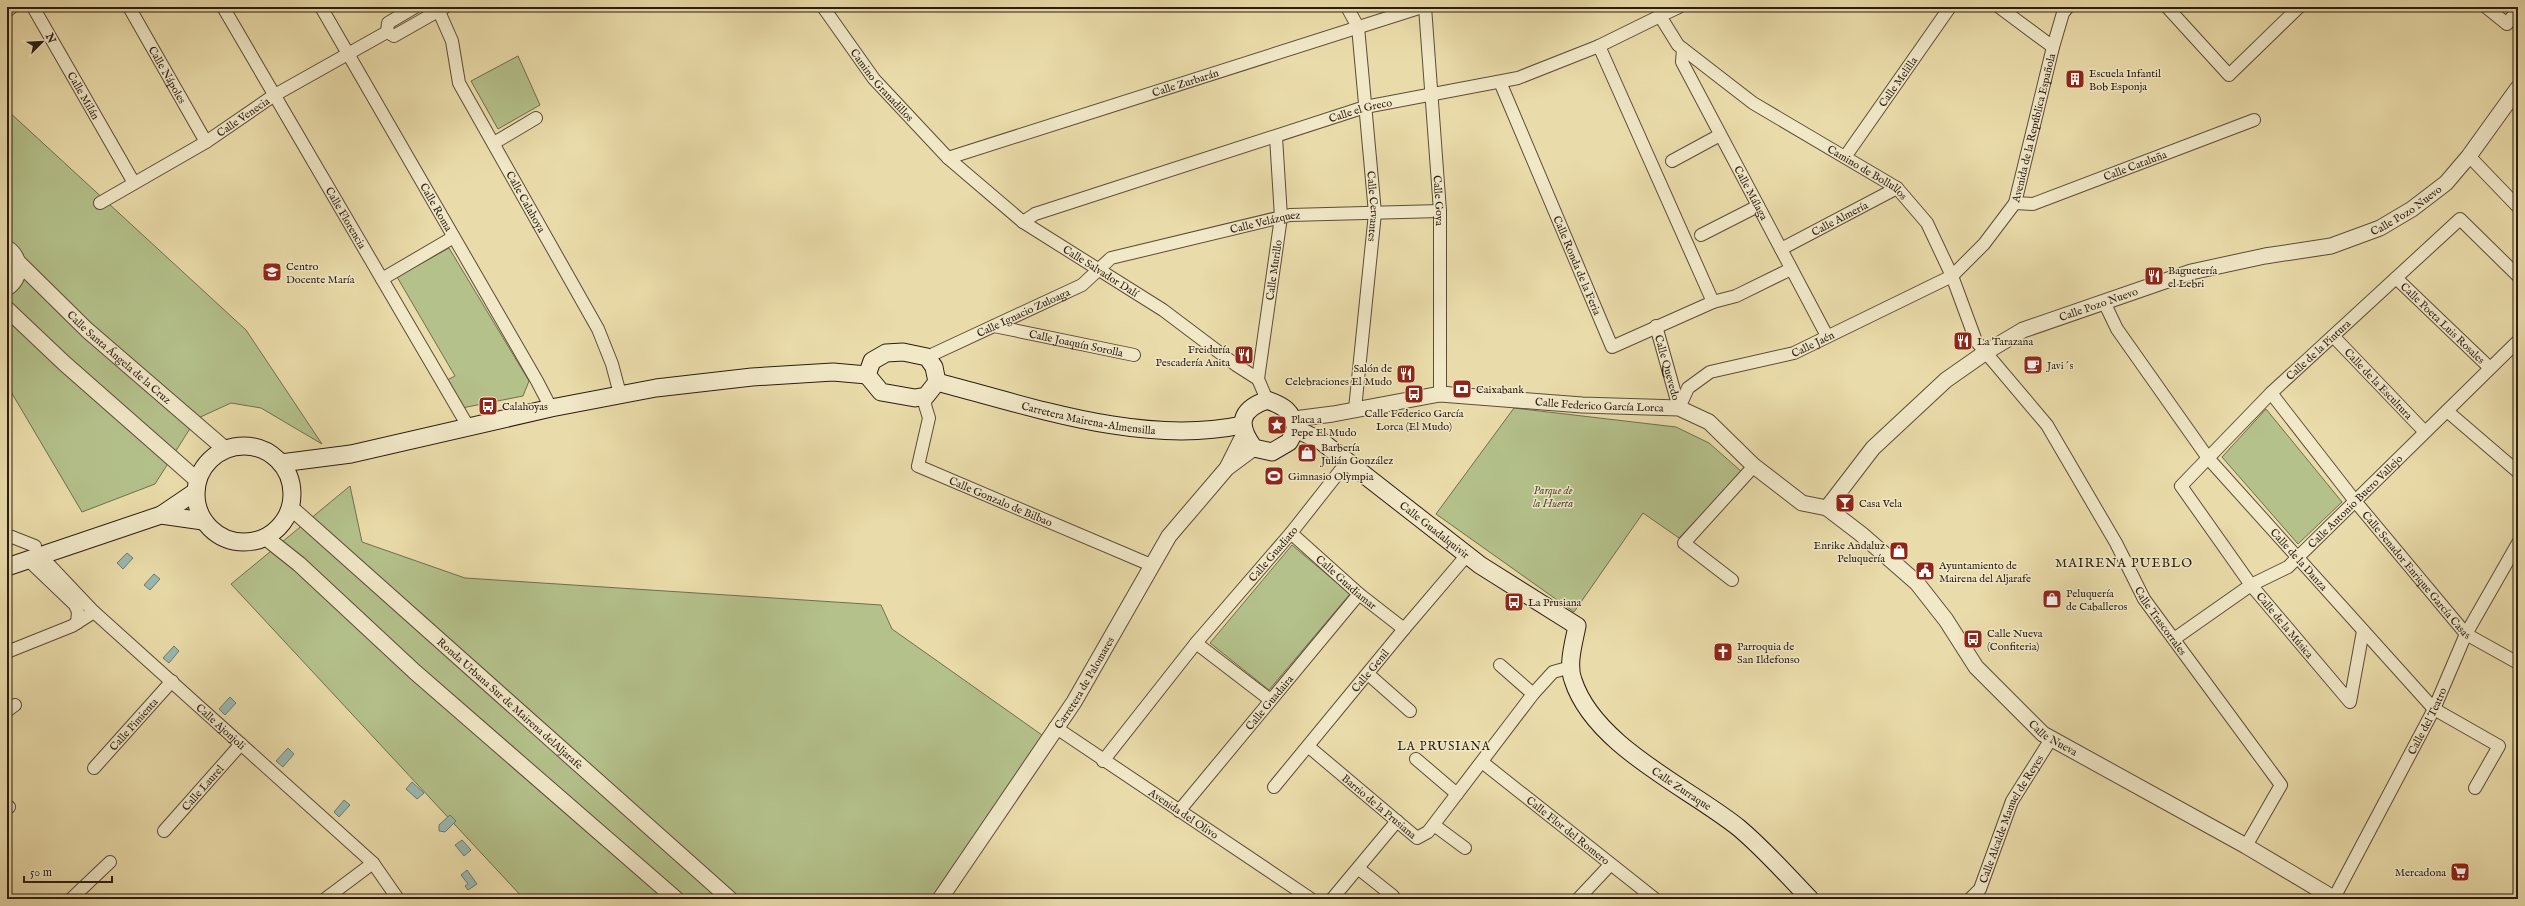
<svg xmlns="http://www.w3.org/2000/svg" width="2525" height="906" viewBox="0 0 2525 906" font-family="'IM FELL English',serif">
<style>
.green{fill:#b4c18b;stroke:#706e4f}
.water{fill:#9abab2;stroke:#6e7b72}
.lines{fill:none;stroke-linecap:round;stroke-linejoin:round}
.minor-casing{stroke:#5c4c39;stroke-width:14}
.tertiary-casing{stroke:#5c4c39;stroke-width:17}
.secondary-casing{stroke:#2c1c13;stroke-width:19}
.minor{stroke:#f1e8c8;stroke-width:12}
.tertiary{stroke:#f1e8c8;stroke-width:15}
.secondary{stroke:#f1e8c8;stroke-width:17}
.labels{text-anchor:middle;stroke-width:3;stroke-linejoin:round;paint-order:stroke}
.poi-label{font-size:11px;fill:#2c1c13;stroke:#f1e8c8;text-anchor:start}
.street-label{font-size:11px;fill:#2c1c13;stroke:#f1e8c8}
.park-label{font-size:11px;font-style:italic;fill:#554e37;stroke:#f1e8c8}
.neighbourhood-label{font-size:12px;letter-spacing:1px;fill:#2c1c13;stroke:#f1e8c8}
.quarter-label{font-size:13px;letter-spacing:1px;fill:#2c1c13;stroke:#f1e8c8}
</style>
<rect width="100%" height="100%" fill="#eadcaa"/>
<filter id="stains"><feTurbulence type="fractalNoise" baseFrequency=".005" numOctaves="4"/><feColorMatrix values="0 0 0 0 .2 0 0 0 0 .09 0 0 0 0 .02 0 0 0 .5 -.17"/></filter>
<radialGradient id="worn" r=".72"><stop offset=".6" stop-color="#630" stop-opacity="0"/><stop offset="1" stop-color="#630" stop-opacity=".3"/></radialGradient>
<g class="green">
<polygon points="518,56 540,105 498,129 471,81"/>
<polygon points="7,110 246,330 322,444 261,408 231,403 196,419 155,484 82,512 7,385"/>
<polygon points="449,248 529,381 523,396 462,408 447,380 455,376 397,277"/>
<polygon points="1514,408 1676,427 1709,443 1742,472 1679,538 1643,513 1574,612 1436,514"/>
<polygon points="2266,409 2342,502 2298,544 2222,457"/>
<polygon points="350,486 362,542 465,578 881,605 892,629 1049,740 940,899 524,899 231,584"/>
<polygon points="1292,545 1350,594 1269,690 1210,643"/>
</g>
<g class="water">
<polygon points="127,553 133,558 123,569 117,563"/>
<polygon points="154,574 160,579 150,590 144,585"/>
<polygon points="174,646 179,651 169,663 163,658"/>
<polygon points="230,697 236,703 225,715 219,709"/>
<polygon points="288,748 294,754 283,767 276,761"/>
<polygon points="412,782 424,793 417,799 406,789"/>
<polygon points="344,800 350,805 339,817 334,812"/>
<polygon points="450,815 456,821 445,832 439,831 439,825"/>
<polygon points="462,840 471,850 464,856 455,845"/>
<polygon points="467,870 477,884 468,890 465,886 468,884 461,875"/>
</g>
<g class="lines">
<defs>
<g id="minor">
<path id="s1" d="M33,7L134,183"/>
<path id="s2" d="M129,7L206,142"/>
<path id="s3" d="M223,7L469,428"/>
<path id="s4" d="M321,7L537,381L551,408"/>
<polyline points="415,7 388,23 387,32 394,36 445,7"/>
<path id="s5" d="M437,7L452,41L459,83L598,329L612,364L620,394"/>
<path id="s6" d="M823,7L874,79L948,158L1023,222L1163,310L1236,365L1258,379"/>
<path id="s7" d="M1347,7L1358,27L1375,213L1355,409"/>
<path id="s8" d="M1425,7L1440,211V394"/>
<polyline points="1999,7 2053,47"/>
<polyline points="2167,7 2229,75 2299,7"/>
<polyline points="2486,7 2507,24 2518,9"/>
<polyline points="7,11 12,7"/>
<polyline points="1660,16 1679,7"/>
<polyline points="1599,46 1713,302"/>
<path id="s9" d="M1683,49L1682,62L1827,336"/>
<path id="s10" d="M1500,82L1612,347L1713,302L1736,296L1791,269"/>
<polyline points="494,143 536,118"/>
<polyline points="2469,156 2518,207"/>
<path id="s11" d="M1845,157L1950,7"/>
<path id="s12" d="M948,158L1422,7"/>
<polyline points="1672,161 1720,135"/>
<path id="s13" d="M100,203L206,142L273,96L387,32"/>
<path id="s14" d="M2015,203L2033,204L2254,120"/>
<path id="s15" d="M1023,222L1035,214L1365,107L1518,78L1599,46L1660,16L1678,45L1753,103L1897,188L1927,223L1952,276L1976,341L2047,425L2116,543L2144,599L2281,785L2246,846"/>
<polyline points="1701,235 1758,206"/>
<path id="s16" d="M1781,249L1897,188"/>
<path id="s17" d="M2396,278L2490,368"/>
<polyline points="382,279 452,238"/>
<path id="s18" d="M2104,302L2117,329L2208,458L2434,709L2499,746L2475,788"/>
<path id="s19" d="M994,326L1134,355"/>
<path id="s20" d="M1656,326L1679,408"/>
<path id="s21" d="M2333,336L2425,432"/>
<path id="s22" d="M927,357L1082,285L1111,258L1290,215L1440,211"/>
<path id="s23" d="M2271,393L2355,501L2466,634L2518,663"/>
<path id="s24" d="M926,396L925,405L929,418L918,466L1151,565"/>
<path id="s25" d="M1267,400L1258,379L1281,217L1276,137"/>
<path id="s26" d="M1679,408L1688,388L1710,372L1794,353L1952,276L1984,244L2015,203L2053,47L2063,13L2068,7"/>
<polyline points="2447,411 2518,472"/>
<path id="s27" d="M1291,533L1359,594L1404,629"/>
<polyline points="7,535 35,546"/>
<path id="s28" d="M41,556L94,612L373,863L398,899"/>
<polyline points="28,560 75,605 78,612 77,623"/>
<polyline points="1732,580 1684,543 1754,466"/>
<path id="s29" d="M2363,631L2350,702L2251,585L2181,486L2271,393L2460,219L2518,276"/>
<path id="s30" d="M2174,639L2251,585L2288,567L2518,341"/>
<polyline points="1196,643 1269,699"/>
<polyline points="7,652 72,626 94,612"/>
<polyline points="1500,665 1533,694"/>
<polyline points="1368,674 1410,711"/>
<polyline points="7,711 15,705"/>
<path id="s31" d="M1055,727L1311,899"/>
<path id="s32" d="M1309,747L1417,838L1428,832L1533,694L1553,672L1571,667"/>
<polyline points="1416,759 1457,794"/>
<path id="s33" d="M1103,761L1196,643L1291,533L1347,462"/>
<path id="s34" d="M1482,762L1655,899"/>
<path id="s35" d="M94,768L172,681"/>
<path id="s36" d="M1274,787L1404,629L1467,555"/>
<polyline points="7,808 9,807"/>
<path id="s37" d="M1179,811L1359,594"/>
<polyline points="1434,825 1465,848"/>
<path id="s38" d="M164,831L241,744"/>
<polyline points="1359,869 1393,896"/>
<path id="s39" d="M2334,898L2434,709L2466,634L2518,543"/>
<polyline points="71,899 110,862"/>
<polyline points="325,899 373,863"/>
<polyline points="1332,899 1397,821"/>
<polyline points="1578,899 1610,865"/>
<path id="s40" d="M1970,899L1980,889L2012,801L2051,739"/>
</g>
<g id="tertiary">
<path d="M7,248C22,257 22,279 7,288"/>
<path id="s41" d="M18,262L87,330L225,449"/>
<polyline points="7,309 64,363 197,480"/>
<path id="s42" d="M1294,419L1333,414L1440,394L1582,405L1679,408L1709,422L1754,466L1802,503L1827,508L1861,534L1917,583L1946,620L1976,667L2043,734L2246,846L2335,899"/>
<polyline points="1228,466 1244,434"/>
<path id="s43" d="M290,507L730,899"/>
<path id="s44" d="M1827,508L1873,448L1946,380L1986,352L2023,330L2191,272L2265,256L2331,246L2380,228L2412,209L2446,183L2469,156L2518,88"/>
<polyline points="265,537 299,564 415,672 676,899"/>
<path id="s45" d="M940,899L1074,702L1169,536L1227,468L1254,448"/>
</g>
<g id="secondary">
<polygon points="903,352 927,357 934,367 937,382 926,396 915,398 881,392 867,375 872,361 886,353"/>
<path id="s46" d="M937,382C1033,407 1143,446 1242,425"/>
<path d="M1267,400C1284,406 1292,411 1296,429L1289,442L1272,452L1254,448C1237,425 1239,410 1267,400Z"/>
<path id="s47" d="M1296,429L1321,441L1480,565L1577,626C1574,642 1567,664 1573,680C1594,746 1688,787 1739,828C1764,849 1787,875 1810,899"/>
<circle cx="244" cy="494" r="48"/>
<polyline points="281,463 351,454 551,408 656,388 752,377 833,372 867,375"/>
<polyline points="161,515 203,521"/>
<polyline points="7,567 161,515 195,492"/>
</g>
</defs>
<use href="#minor" class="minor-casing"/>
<use href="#tertiary" class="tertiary-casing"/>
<use href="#secondary" class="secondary-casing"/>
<use href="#minor" class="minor"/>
<use href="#tertiary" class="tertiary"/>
<use href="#secondary" class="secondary"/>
</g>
<defs>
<symbol id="building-square" viewBox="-11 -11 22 22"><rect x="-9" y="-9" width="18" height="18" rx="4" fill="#8f2418" stroke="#f1e8c8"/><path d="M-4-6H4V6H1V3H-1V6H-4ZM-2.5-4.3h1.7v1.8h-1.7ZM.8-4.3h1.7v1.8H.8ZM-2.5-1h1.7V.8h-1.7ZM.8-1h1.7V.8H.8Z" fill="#fff"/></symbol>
<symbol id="school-square" viewBox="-11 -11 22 22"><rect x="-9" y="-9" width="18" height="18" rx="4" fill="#8f2418" stroke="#f1e8c8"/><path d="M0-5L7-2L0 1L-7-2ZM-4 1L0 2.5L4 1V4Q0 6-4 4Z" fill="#fff"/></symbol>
<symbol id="restaurant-square" viewBox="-11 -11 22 22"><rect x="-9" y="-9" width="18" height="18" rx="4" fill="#8f2418" stroke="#f1e8c8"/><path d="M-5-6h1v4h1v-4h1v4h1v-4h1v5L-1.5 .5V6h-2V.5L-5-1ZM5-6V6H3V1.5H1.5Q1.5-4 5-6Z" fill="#fff"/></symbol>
<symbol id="cafe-square" viewBox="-11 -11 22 22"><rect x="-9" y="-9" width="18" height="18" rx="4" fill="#8f2418" stroke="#f1e8c8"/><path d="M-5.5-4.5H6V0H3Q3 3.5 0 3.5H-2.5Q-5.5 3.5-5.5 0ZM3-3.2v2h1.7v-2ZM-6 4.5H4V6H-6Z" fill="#fff"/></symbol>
<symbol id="bank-square" viewBox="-11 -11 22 22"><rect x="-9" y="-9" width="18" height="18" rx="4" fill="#8f2418" stroke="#f1e8c8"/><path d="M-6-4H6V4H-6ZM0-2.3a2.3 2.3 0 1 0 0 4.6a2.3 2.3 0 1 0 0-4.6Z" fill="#fff"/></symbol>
<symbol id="bus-square" viewBox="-11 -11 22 22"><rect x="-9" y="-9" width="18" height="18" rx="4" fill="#8f2418" stroke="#f1e8c8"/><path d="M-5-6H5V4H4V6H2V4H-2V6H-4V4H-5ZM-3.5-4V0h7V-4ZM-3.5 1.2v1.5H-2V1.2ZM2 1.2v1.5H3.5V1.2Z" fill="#fff"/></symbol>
<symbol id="sight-square" viewBox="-11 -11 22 22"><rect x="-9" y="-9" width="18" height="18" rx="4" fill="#8f2418" stroke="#f1e8c8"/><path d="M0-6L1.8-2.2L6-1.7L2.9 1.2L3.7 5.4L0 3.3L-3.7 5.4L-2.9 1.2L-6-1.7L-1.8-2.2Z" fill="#fff"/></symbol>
<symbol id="shop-square" viewBox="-11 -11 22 22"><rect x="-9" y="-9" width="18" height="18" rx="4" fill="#8f2418" stroke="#f1e8c8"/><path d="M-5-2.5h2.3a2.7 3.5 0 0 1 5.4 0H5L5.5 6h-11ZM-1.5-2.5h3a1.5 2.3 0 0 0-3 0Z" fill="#fff"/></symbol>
<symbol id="stadium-square" viewBox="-11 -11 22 22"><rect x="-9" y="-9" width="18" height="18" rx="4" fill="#8f2418" stroke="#f1e8c8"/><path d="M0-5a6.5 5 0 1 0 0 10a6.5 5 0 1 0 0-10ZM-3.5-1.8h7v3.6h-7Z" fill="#fff"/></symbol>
<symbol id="bar-square" viewBox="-11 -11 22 22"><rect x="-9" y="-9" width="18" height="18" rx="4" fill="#8f2418" stroke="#f1e8c8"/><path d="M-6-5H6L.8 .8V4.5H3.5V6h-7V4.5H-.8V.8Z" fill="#fff"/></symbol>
<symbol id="civic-square" viewBox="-11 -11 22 22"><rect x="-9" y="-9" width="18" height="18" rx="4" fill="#8f2418" stroke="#f1e8c8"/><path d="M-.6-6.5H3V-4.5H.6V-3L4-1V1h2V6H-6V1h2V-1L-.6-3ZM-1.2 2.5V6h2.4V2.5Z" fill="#fff"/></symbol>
<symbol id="church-square" viewBox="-11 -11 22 22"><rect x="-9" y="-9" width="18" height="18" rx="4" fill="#8f2418" stroke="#f1e8c8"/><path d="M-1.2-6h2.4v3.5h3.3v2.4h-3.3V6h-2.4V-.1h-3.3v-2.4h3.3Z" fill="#fff"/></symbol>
<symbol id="supermarket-square" viewBox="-11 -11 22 22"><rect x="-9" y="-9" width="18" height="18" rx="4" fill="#8f2418" stroke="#f1e8c8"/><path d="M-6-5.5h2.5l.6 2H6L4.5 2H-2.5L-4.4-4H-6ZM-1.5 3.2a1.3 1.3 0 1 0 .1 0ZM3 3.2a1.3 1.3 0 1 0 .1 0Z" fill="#fff"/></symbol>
</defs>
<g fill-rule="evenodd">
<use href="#building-square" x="2064" y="68" width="22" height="22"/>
<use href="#school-square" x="261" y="261" width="22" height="22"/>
<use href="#restaurant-square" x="2143" y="265" width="22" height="22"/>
<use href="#restaurant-square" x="1952" y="330" width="22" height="22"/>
<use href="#restaurant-square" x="1233" y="344" width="22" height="22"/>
<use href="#cafe-square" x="2022" y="354" width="22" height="22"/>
<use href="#restaurant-square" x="1395" y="363" width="22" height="22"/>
<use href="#bank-square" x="1451" y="378" width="22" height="22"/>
<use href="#bus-square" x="1403" y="383" width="22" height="22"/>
<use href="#bus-square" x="477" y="395" width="22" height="22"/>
<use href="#sight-square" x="1266" y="414" width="22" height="22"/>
<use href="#shop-square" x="1296" y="442" width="22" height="22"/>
<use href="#stadium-square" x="1263" y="465" width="22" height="22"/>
<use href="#bar-square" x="1834" y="492" width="22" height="22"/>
<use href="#shop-square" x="1888" y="540" width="22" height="22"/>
<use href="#civic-square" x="1914" y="560" width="22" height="22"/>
<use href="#shop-square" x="2041" y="588" width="22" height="22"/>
<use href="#bus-square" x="1503" y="591" width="22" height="22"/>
<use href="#bus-square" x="1962" y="628" width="22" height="22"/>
<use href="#church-square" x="1712" y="641" width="22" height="22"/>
<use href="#supermarket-square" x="2449" y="861" width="22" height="22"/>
</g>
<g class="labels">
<g class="poi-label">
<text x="2089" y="77">Escuela Infantil<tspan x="2089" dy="13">Bob Esponja</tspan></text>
<text x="286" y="270">Centro<tspan x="286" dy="13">Docente María</tspan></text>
<text x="2168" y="274">Baguetería<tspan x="2168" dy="13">el Lebri</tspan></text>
<text x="1977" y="345">La Tarazana</text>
<text x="1230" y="353" text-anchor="end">Freiduría<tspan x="1230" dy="13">Pescadería Anita</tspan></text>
<text x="2047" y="369">Javi´s</text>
<text x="1392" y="372" text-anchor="end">Salón de<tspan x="1392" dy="13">Celebraciones El Mudo</tspan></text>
<text x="1476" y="393">Caixabank</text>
<text x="502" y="410">Calahoyas</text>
<text x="1414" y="417" text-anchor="middle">Calle Federico García<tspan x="1414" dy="13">Lorca (El Mudo)</tspan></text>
<text x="1291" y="423">Placa a<tspan x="1291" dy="13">Pepe El Mudo</tspan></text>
<text x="1321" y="451">Barbería<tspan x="1321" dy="13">Julián González</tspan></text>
<text x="1288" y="480">Gimnasio Olympia</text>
<text x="1859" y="507">Casa Vela</text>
<text x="1885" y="549" text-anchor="end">Enrike Andaluz<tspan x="1885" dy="13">Peluquería</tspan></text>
<text x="1939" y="569">Ayuntamiento de<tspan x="1939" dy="13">Mairena del Aljarafe</tspan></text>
<text x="2066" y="597">Peluquería<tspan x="2066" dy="13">de Caballeros</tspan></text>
<text x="1528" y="606">La Prusiana</text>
<text x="1987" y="637">Calle Nueva<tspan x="1987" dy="13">(Confiteria)</tspan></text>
<text x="1737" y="650">Parroquia de<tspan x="1737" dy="13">San Ildefonso</tspan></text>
<text x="2446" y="876" text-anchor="end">Mercadona</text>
</g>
<g class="street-label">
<text dy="4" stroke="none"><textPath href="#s2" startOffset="78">Calle Nápoles</textPath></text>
<text dy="4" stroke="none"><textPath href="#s12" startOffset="249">Calle Zurbarán</textPath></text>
<text dy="4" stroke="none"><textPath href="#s11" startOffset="92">Calle Melilla</textPath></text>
<text dy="4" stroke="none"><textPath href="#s6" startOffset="98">Camino Granadillos</textPath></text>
<text dy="4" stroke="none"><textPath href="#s1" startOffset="102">Calle Milán</textPath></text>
<text dy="4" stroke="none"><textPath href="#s15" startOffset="356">Calle el Greco</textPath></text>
<text dy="4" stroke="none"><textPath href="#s13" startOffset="167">Calle Venecia</textPath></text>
<text dy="4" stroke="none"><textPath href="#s26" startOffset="485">Avenida de la República Española</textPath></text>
<text dy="4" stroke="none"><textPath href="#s14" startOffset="127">Calle Cataluña</textPath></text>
<text dy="4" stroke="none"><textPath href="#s15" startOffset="935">Camino de Bollullos</textPath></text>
<text dy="4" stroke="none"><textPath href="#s9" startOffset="161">Calle Málaga</textPath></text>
<text dy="4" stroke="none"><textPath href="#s8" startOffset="194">Calle Goya</textPath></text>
<text dy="4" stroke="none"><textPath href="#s5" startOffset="216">Calle Calahoya</textPath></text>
<text dy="4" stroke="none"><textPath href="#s7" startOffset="203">Calle Cervantes</textPath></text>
<text dy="4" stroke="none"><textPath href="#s4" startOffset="231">Calle Roma</textPath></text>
<text dy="4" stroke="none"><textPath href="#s44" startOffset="671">Calle Pozo Nuevo</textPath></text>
<text dy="4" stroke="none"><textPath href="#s3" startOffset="244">Calle Florencia</textPath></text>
<text dy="4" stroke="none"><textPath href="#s16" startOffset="66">Calle Almería</textPath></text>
<text dy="4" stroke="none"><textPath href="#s22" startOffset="369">Calle Velázquez</textPath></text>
<text dy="4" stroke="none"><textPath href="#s10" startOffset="199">Calle Ronda de la Feria</textPath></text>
<text dy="4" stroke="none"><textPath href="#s25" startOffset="133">Calle Murillo</textPath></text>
<text dy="4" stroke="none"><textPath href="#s6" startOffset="387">Calle Salvador Dalí</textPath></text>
<text dy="4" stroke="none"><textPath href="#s44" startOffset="347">Calle Pozo Nuevo</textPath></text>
<text dy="4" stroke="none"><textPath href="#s22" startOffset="106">Calle Ignacio Zuloaga</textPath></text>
<text dy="4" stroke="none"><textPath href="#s17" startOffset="65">Calle Poeta Luis Rosales</textPath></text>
<text dy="4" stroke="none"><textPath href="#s26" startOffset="156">Calle Jaén</textPath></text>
<text dy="4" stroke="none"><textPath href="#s19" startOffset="84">Calle Joaquín Sorolla</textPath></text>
<text dy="4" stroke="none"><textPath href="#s29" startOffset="540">Calle de la Pintura</textPath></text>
<text dy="4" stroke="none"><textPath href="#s41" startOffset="139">Calle Santa Ángela de la Cruz</textPath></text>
<text dy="4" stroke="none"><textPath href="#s20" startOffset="43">Calle Quevedo</textPath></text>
<text dy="4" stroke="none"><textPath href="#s21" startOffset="66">Calle de la Escultura</textPath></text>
<text dy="4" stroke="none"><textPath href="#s42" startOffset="308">Calle Federico García Lorca</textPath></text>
<text dy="4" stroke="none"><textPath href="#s46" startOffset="156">Carretera Mairena-Almensilla</textPath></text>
<text dy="4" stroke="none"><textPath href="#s24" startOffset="162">Calle Gonzalo de Bilbao</textPath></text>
<text dy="4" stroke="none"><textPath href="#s30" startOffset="229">Calle Antonio Buero Vallejo</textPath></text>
<text dy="4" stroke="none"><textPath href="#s47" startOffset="172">Calle Guadalquivir</textPath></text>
<text dy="4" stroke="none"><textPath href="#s33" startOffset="268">Calle Guadiato</textPath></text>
<text dy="4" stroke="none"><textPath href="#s18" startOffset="324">Calle de la Danza</textPath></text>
<text dy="4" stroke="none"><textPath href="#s23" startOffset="233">Calle Senador Enrique García Casas</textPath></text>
<text dy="4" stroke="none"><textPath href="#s27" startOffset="74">Calle Guadiamar</textPath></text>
<text dy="4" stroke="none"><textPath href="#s15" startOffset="1479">Calle Trascorrales</textPath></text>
<text transform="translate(2285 625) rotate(50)" y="4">Calle de la Música</text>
<text dy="4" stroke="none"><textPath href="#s36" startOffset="151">Calle Genil</textPath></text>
<text dy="4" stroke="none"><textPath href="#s45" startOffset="260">Carretera de Palomares</textPath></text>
<text dy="4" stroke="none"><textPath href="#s37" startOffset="141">Calle Guadaira</textPath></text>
<text dy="4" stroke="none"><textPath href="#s43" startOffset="295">Ronda Urbana Sur de Mairena delAljarafe</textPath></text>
<text dy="4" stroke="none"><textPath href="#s39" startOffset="200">Calle del Teatro</textPath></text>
<text dy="4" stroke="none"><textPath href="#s35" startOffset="59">Calle Pimienta</textPath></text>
<text dy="4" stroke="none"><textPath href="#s28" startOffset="248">Calle Ajonjoli</textPath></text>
<text dy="4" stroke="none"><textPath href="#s42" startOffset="895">Calle Nueva</textPath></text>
<text dy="4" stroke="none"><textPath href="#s38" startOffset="58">Calle Laurel</textPath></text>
<text dy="4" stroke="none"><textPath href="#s47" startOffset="555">Calle Zurraque</textPath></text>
<text dy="4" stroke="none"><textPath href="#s32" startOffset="92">Barrio de la Prusiana</textPath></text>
<text dy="4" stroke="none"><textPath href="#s31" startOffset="155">Avenida del Olivo</textPath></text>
<text dy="4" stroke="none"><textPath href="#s40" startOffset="91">Calle Alcalde Manuel de Reyes</textPath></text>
<text dy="4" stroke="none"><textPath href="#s34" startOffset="110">Calle Flor del Romero</textPath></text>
</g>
<g class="park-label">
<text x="1553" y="494">Parque de<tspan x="1553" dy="13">la Huerta</tspan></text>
</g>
<g class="neighbourhood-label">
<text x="1444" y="750">LA PRUSIANA</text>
</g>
<g class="quarter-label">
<text x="2124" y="567">MAIRENA PUEBLO</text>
</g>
</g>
<rect width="2525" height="906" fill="none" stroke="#eadcaa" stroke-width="24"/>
<rect x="8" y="8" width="2509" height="890" fill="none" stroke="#2c1c13" stroke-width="2"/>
<rect x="12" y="12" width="2501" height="882" fill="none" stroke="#2c1c13"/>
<g transform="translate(42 42) rotate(66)" stroke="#f1e8c8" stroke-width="3" paint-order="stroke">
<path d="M0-3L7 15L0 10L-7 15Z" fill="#2c1c13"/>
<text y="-6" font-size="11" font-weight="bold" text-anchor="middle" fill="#2c1c13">N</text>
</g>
<path d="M24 876v6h88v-6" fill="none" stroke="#2c1c13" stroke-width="2"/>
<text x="30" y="876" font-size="12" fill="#2c1c13" stroke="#f1e8c8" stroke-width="3" paint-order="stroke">50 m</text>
<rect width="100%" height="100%" filter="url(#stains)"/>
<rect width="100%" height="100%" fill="url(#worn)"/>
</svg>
